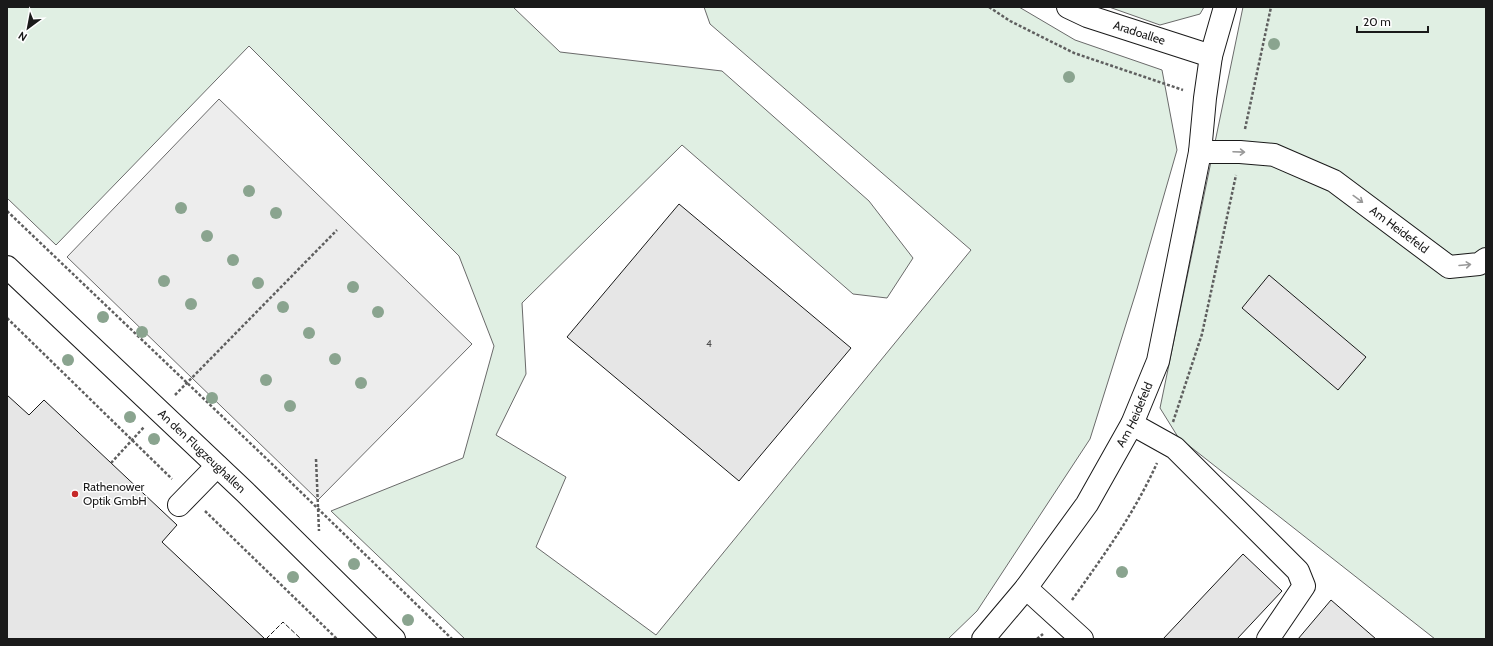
<svg xmlns="http://www.w3.org/2000/svg" width="1493" height="646" viewBox="0 0 1493 646" font-family="Cabin,sans-serif">
<style>
.green{fill:#e0efe3;stroke:#6a6a6a}
.parking{fill:#ededed;stroke:#6a6a6a}
.building{fill:#e6e6e6;stroke:#1a1a1a}
.lines{fill:none;stroke-linecap:round;stroke-linejoin:round}
.minor-casing{stroke:#1a1a1a;stroke-width:24}
.path{stroke:#5f5f5f;stroke-width:2.5;stroke-dasharray:3 2;stroke-linecap:butt}
.minor{stroke:#fff;stroke-width:22}
.fence{stroke:#1a1a1a;stroke-width:1;stroke-dasharray:5 2;stroke-linecap:butt}
.tree{fill:#8aa48f}
.oneway{stroke:#989898}
.poi-dot{fill:#c62828;stroke:#fff;stroke-width:1.5}
.labels{text-anchor:middle;stroke-width:3;stroke-linejoin:round;paint-order:stroke}
.number-label{font-size:10px;fill:#4d4d4d}
.street-label{font-size:12px;fill:#1a1a1a;stroke:#fff}
.poi-label{font-size:12px;fill:#1a1a1a;stroke:#fff;text-anchor:start}
</style>
<rect width="100%" height="100%" fill="#fff"/>
<g class="green">
<polygon points="7,7 513,7 560,52 722,71 869,201 913,258 887,298 853,294 682,145 522,303 526,374 496,435 566,477 536,547 656,635 971,250 710,24 704,7 1019,7 1075,40 1162,70 1177,150 1137,289 1090,439 977,611 948,639 465,639 331,511 463,458 494,346 459,256 249,46 56,245 7,198"/>
<polygon points="1109,7 1204,7 1200,14 1160,25"/>
<polygon points="1243,7 1486,7 1486,639 1435,639 1178,437 1160,408"/>
</g>
<polygon class="parking" points="219,99 472,344 318,500 67,257"/>
<g class="building">
<polygon points="679,204 851,348 739,481 567,337"/>
<polygon points="1269,275 1366,357 1338,390 1242,308"/>
<polygon points="7,395 29,415 44,400 177,525 162,542 265,639 7,639"/>
<polygon points="1243,554 1282,591 1237,639 1163,639"/>
<polygon points="1331,600 1376,639 1298,639"/>
</g>
<g class="lines">
<defs>
<g id="minor">
<path id="s1" d="M1068,7L1087,16L1211,56"/>
<path id="s2" d="M1200,152H1240L1274,155L1334,181L1449,267L1479,264L1486,259"/>
<path id="s3" d="M7,267L245,492L394,639"/>
<polyline points="1132,424 1175,448 1298,571 1304,586 1268,639"/>
<polyline points="179,505 217,466"/>
<polyline points="1026,588 1082,639"/>
<path id="s4" d="M983,639L1026,588L1087,504L1132,424L1158,361L1200,152L1205,98L1211,56L1225,7"/>
</g>
</defs>
<use href="#minor" class="minor-casing"/>
<g class="path">
<polyline points="989,7 1010,21 1074,53 1183,90"/>
<polyline points="1245,129 1271,7"/>
<polyline points="7,211 271,463 452,639"/>
<polyline points="7,318 172,479"/>
<polyline points="175,395 337,230"/>
<polyline points="1173,422 1202,334 1236,175"/>
<polyline points="316,459 319,531"/>
<polyline points="111,463 144,427"/>
<polyline points="205,511 337,639"/>
<path d="M1072,600C1104,555 1134,514 1157,463"/>
<polyline points="1037,639 1043,634"/>
</g>
<use href="#minor" class="minor"/>
<polyline class="fence" points="266,639 283,622 301,639"/>
</g>
<g class="tree">
<circle cx="1274" cy="44" r="6"/>
<circle cx="1069" cy="77" r="6"/>
<circle cx="249" cy="191" r="6"/>
<circle cx="181" cy="208" r="6"/>
<circle cx="276" cy="213" r="6"/>
<circle cx="207" cy="236" r="6"/>
<circle cx="233" cy="260" r="6"/>
<circle cx="164" cy="281" r="6"/>
<circle cx="258" cy="283" r="6"/>
<circle cx="353" cy="287" r="6"/>
<circle cx="191" cy="304" r="6"/>
<circle cx="283" cy="307" r="6"/>
<circle cx="378" cy="312" r="6"/>
<circle cx="103" cy="317" r="6"/>
<circle cx="142" cy="332" r="6"/>
<circle cx="309" cy="333" r="6"/>
<circle cx="335" cy="359" r="6"/>
<circle cx="68" cy="360" r="6"/>
<circle cx="266" cy="380" r="6"/>
<circle cx="361" cy="383" r="6"/>
<circle cx="212" cy="398" r="6"/>
<circle cx="290" cy="406" r="6"/>
<circle cx="130" cy="417" r="6"/>
<circle cx="154" cy="439" r="6"/>
<circle cx="354" cy="564" r="6"/>
<circle cx="1122" cy="572" r="6"/>
<circle cx="293" cy="577" r="6"/>
<circle cx="408" cy="620" r="6"/>
</g>
<defs><path id="oneway-shaft" d="M-6 0H5M1.5-3L5.5 0L1.5 3" fill="none" stroke-width="1.6" stroke-linecap="round" stroke-linejoin="round"/></defs>
<g class="oneway">
<use href="#oneway-shaft" transform="translate(1239 152) rotate(2)"/>
<use href="#oneway-shaft" transform="translate(1358 199) rotate(36)"/>
<use href="#oneway-shaft" transform="translate(1465 265) rotate(-5)"/>
</g>
<circle class="poi-dot" cx="75" cy="494" r="4"/>
<g class="labels">
<g class="number-label">
<text x="709" y="347">4</text>
</g>
<g class="street-label">
<text dy="4" stroke="none"><textPath href="#s1" startOffset="76">Aradoallee</textPath></text>
<text dy="4" stroke="none"><textPath href="#s2" startOffset="221">Am Heidefeld</textPath></text>
<text dy="4" stroke="none"><textPath href="#s4" startOffset="272">Am Heidefeld</textPath></text>
<text dy="4" stroke="none"><textPath href="#s3" startOffset="268">An den Flugzeughallen</textPath></text>
</g>
<g class="poi-label">
<text x="83" y="491">Rathenower<tspan x="83" dy="14">Optik GmbH</tspan></text>
</g>
</g>
<rect width="1493" height="646" fill="none" stroke="#1a1a1a" stroke-width="16"/>
<g transform="translate(28 28) rotate(212)" stroke="#ffffff" stroke-width="3" paint-order="stroke">
<path d="M0-3L7 15L0 10L-7 15Z" fill="#1a1a1a"/>
<text y="-6" font-size="11" font-weight="bold" text-anchor="middle" fill="#1a1a1a">N</text>
</g>
<path d="M1357 26v6h71v-6" fill="none" stroke="#1a1a1a" stroke-width="2"/>
<text x="1363" y="26" font-size="12" fill="#1a1a1a" stroke="#ffffff" stroke-width="3" paint-order="stroke">20 m</text>
</svg>
